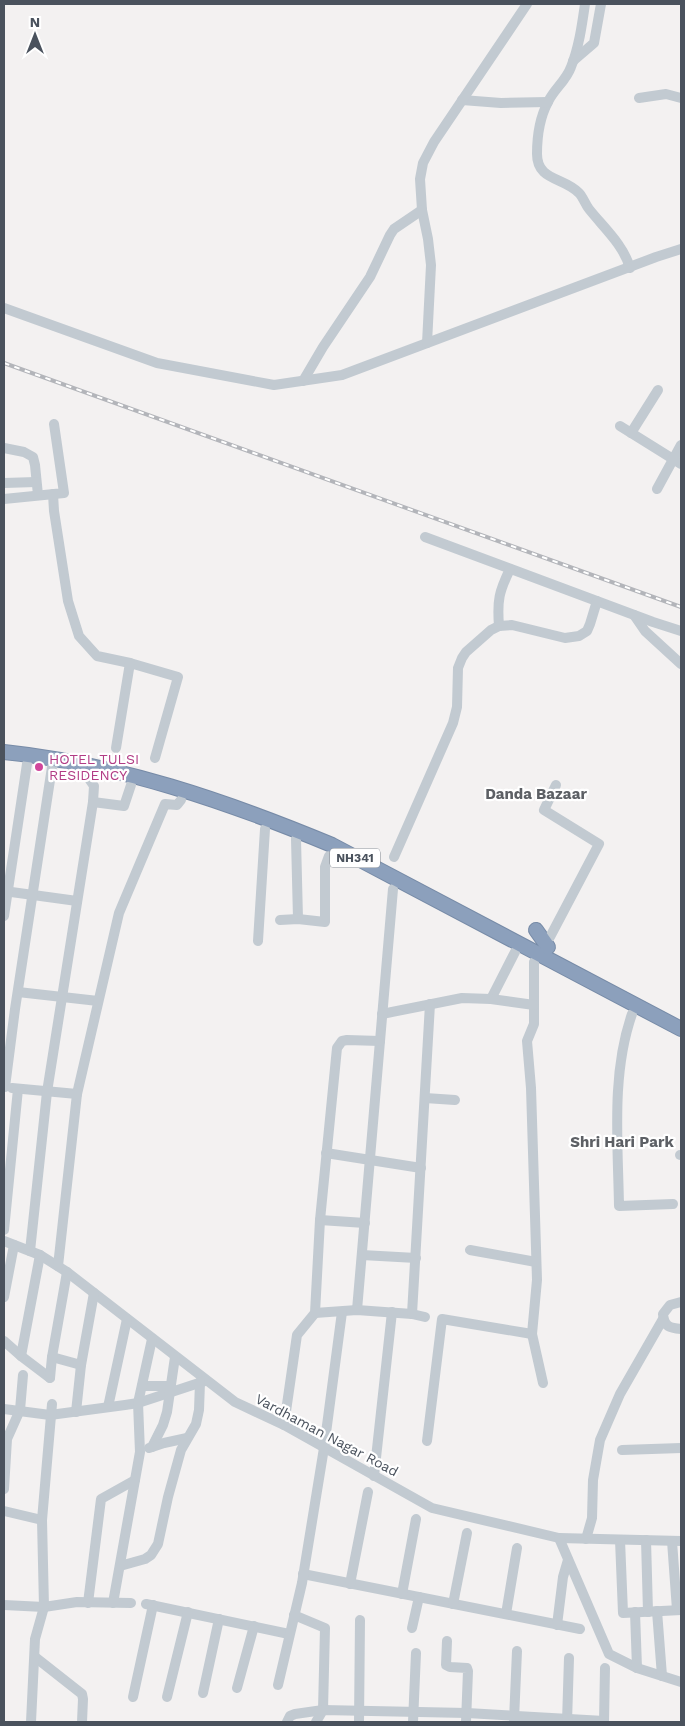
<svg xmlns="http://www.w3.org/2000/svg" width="685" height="1726" viewBox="0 0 685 1726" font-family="'Work Sans',sans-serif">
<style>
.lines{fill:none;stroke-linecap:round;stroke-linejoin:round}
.highway-casing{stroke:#778ba7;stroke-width:16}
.minor{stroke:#c2cad1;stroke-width:10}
.highway{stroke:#8ca0bc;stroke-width:14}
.rail-casing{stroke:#b3b5ba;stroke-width:4}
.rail{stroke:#fff;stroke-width:2;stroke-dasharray:5.5;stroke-linecap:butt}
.hotel-dot{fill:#d1479c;stroke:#fff;stroke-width:2}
.labels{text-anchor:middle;stroke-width:4.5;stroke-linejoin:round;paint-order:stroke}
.shield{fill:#fff;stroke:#80868e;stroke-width:1}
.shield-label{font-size:12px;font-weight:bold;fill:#4a525d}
.hotel-label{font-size:14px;fill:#b23c85;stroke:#fff;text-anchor:start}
.street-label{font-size:14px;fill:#4a525d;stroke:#fff}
.neighbourhood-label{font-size:15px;font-weight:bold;fill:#5d6065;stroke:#fff}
</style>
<rect width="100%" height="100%" fill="#f3f1f1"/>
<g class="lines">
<defs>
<g id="highway">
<path d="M4,752C118,764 226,801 332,845L681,1029"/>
<polyline points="536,930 548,947"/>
</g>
</defs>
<use href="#highway" class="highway-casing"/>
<g class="minor">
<path d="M585,4C582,25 579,47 571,67C566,81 554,89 548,102C540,117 537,137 537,154C537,181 564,177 579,193C583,197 585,204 589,209C604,228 623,244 630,268"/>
<polyline points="573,61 594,43 601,4"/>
<polyline points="639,98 666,94 681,98"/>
<polyline points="462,100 501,103 548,102"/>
<polyline points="4,308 157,363 274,385 342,375 656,257 681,249"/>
<polyline points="427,343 431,265 428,239 422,210 420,179 423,163 434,142 527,4"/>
<polyline points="303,381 323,347 370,277 390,235 394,229 422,210"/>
<polyline points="620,426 681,464"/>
<polyline points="631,433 658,390"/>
<polyline points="4,448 24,452 33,457 35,465 38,495"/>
<polyline points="4,483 36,482"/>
<polyline points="657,489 681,445"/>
<polyline points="53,494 54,511 68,601 79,636 97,656 130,663 178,677 155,758"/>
<polyline points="4,499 64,493 54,424"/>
<polyline points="425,537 653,622 681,631"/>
<polyline points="634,615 645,631 681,664"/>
<path d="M499,626C497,600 499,592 510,569"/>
<polyline points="116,748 130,663"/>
<polyline points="93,802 124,806 131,785"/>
<polyline points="296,839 298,919"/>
<polyline points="394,857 453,723 457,707 458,668 462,658 466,652 491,630 499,626 512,625 565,638 579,636 587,631 590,624 597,601"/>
<polyline points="4,891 77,901"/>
<polyline points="4,916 27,764"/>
<polyline points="280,920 298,919 325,922 325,867 329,856"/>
<polyline points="550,937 599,844 544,810 556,785"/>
<polyline points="258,941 265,829"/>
<polyline points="534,962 534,1024 527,1041 531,1088 537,1280 532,1334 543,1383"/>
<polyline points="18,992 98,1001"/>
<polyline points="491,999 515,952"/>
<polyline points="382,1014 462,998 491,999 534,1005"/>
<path d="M632,1014C611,1074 618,1143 619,1206L673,1204"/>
<polyline points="5,1087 15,1009 52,767"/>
<polyline points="12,1088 77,1094"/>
<polyline points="425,1098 455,1100"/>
<polyline points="326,1153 421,1168"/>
<polyline points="680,1155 681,1155"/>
<polyline points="320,1220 365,1223"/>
<polyline points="4,1230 18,1089"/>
<polyline points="4,1241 40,1255 67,1272 235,1402 284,1425 432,1508 559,1538 681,1541"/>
<polyline points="470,1250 536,1262"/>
<polyline points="30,1251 47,1092 93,802 94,786 85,773"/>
<polyline points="362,1255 416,1258"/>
<polyline points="58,1266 77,1094 119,913 165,804 177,805 181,800"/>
<polyline points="4,1297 14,1245"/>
<path d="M681,1302L670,1305L663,1314C664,1327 670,1328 681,1329"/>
<polyline points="357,1310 393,889"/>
<polyline points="315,1313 357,1310 412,1314 425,1317"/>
<polyline points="412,1314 430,1004"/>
<polyline points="4,1341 21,1356 50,1378"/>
<polyline points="21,1356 40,1255"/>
<polyline points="52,1357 81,1365"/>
<polyline points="50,1378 52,1357 67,1272"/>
<polyline points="142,1386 171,1386"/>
<polyline points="108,1407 127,1319"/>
<polyline points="4,1409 50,1415 125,1405 138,1403 205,1381"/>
<polyline points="76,1412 81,1365 94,1293"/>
<polyline points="284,1425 297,1335 315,1313 320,1220 337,1048 342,1041 347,1040 380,1041"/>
<polyline points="427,1441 442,1319 532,1334"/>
<polyline points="152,1447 163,1425 167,1412 175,1357"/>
<polyline points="149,1448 164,1443 187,1438"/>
<polyline points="622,1450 681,1448"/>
<polyline points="374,1476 392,1312"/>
<polyline points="4,1489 7,1439 20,1410 23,1375"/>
<polyline points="4,1511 42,1520"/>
<polyline points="559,1538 609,1654 637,1668 681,1682"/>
<polyline points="586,1539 592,1518 593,1480 600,1440 620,1394 663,1319"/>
<polyline points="620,1540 623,1613 681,1610"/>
<polyline points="646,1540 648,1612"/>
<polyline points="672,1541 677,1610"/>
<polyline points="120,1566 145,1559 151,1555 158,1544 168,1497 181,1450 196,1424 199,1410 200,1382"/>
<polyline points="303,1574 580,1629"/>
<polyline points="350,1584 368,1492"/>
<polyline points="402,1594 416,1519"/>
<polyline points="88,1603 101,1499 135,1480"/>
<polyline points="113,1603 140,1452 138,1403 152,1339"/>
<polyline points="146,1604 289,1634"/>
<polyline points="453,1604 467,1533"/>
<polyline points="4,1605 44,1607 77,1602 131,1603"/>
<polyline points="657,1611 662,1676"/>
<polyline points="635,1612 637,1668"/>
<polyline points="506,1614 517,1548"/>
<polyline points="294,1615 325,1628 323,1710 316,1722"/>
<polyline points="557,1625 563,1577 568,1560"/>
<polyline points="412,1628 419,1597"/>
<polyline points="447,1641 446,1665 450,1667 467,1668 468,1671 466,1722"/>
<polyline points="35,1657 82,1694 83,1699 82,1722"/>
<polyline points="278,1685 302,1583 324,1448 342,1312"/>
<polyline points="237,1688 254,1626"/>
<polyline points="203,1693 219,1619"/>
<polyline points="133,1697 153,1605"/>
<polyline points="167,1697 188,1612"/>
<polyline points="514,1720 517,1651"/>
<polyline points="31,1722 35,1639 44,1607 42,1520 52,1404"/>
<polyline points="287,1722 290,1716 295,1714 323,1710 467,1713 604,1721"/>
<polyline points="359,1722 360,1620"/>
<polyline points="413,1722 416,1653"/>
<polyline points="567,1722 569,1658"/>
<polyline points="604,1722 605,1668"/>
</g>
<use href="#highway" class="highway"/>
<defs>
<polyline id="rail" points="4,363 681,607"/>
</defs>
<use href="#rail" class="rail-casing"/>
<use href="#rail" class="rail"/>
</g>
<circle class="hotel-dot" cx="39" cy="767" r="5"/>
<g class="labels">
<rect class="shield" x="330" y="848.5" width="50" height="19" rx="4"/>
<g class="shield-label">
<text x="355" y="862">NH341</text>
</g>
<g class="hotel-label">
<text x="49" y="764">HOTEL TULSI<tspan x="49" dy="16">RESIDENCY</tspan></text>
</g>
<g class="street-label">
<text transform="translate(327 1435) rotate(28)" y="5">Vardhaman Nagar Road</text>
</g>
<g class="neighbourhood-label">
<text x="536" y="799">Danda Bazaar</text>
<text x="622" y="1147">Shri Hari Park</text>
</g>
</g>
<rect width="685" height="1726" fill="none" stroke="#4a525d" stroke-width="10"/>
<g transform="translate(35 35)" stroke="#ffffff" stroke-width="4" paint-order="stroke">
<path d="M0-4L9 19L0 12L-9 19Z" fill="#4a525d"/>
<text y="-8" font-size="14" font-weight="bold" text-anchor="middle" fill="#4a525d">N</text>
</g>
</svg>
